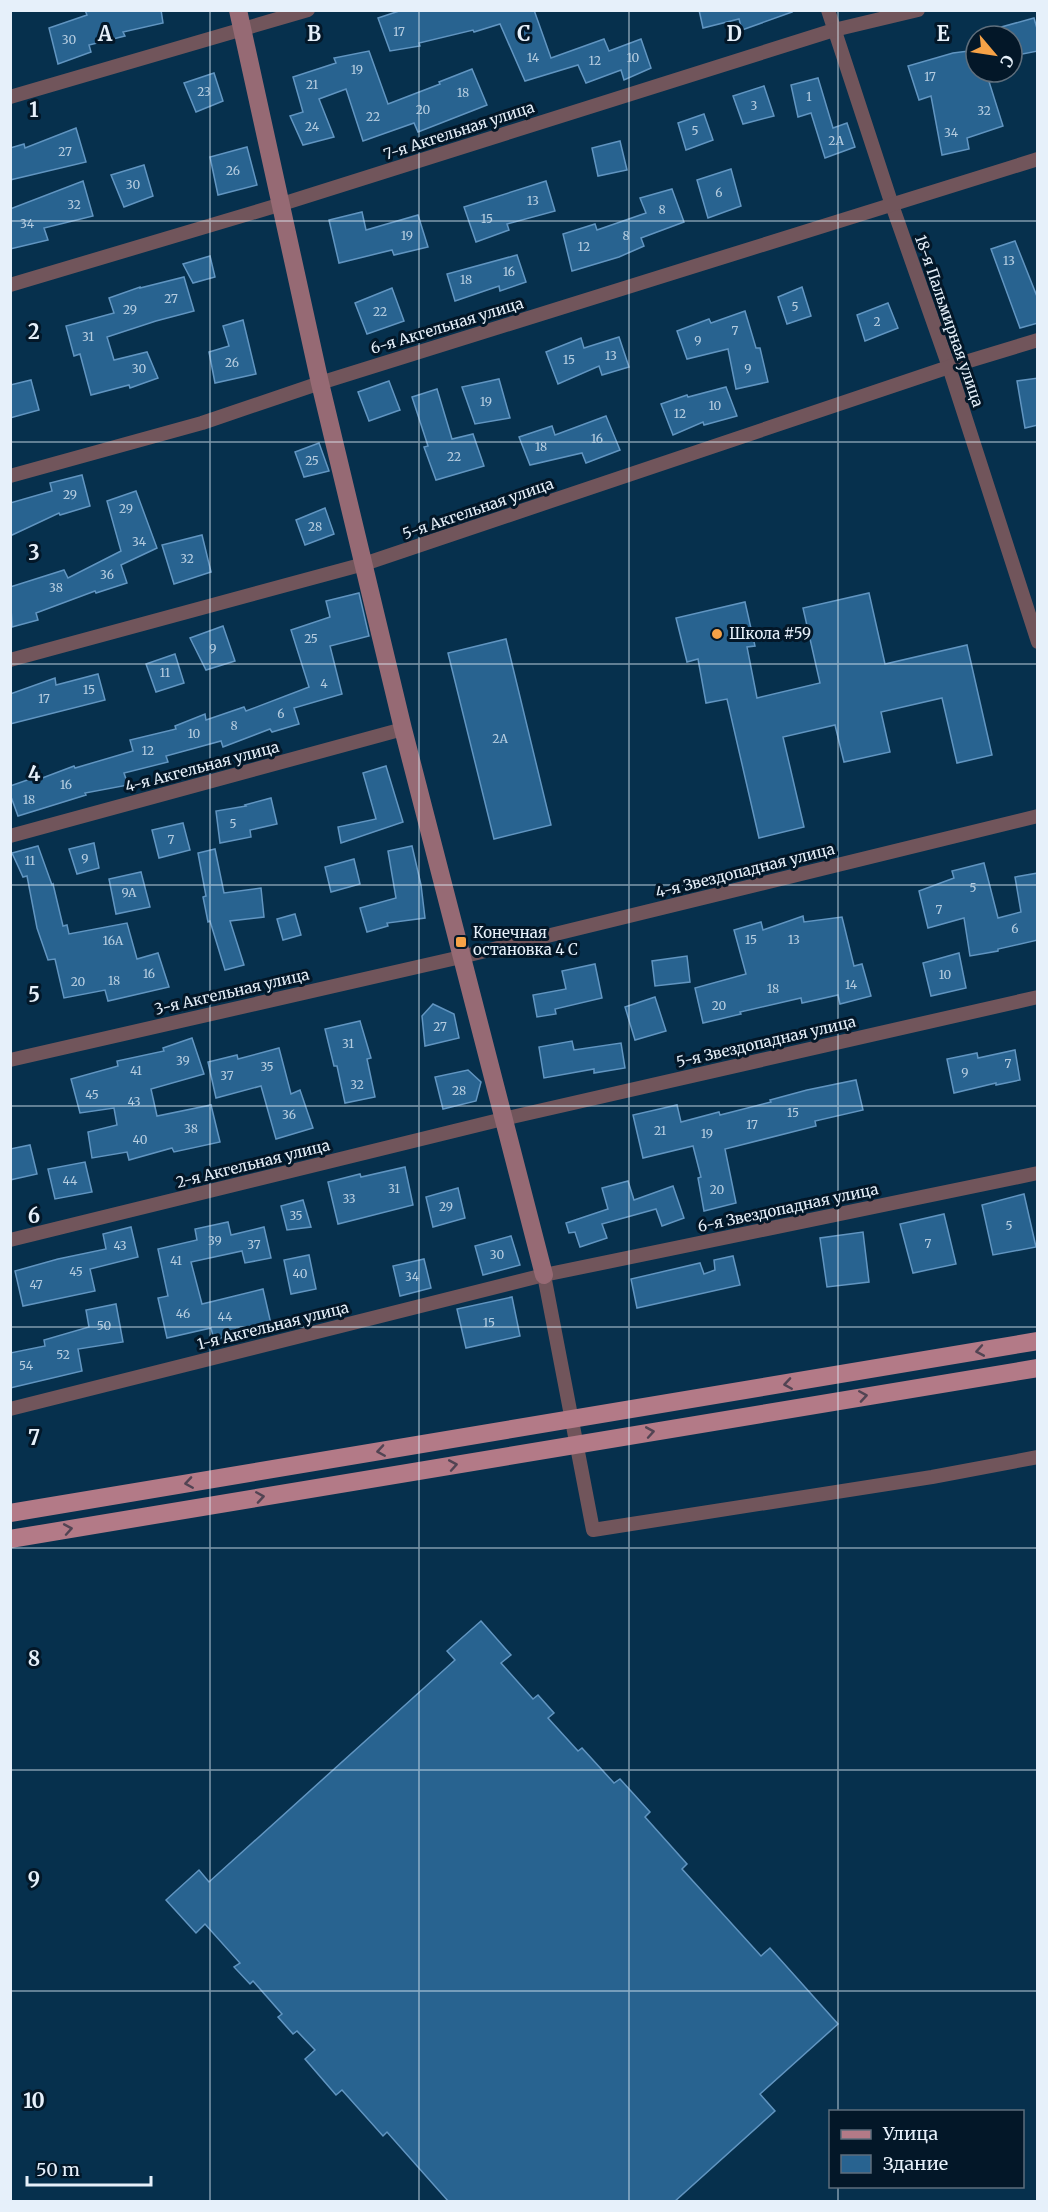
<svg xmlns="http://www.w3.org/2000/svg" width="1048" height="2212" viewBox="0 0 1048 2212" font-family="Merriweather,serif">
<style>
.building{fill:#286390;stroke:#6195c1;stroke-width:1.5}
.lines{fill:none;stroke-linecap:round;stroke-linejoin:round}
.street{stroke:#71555b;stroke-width:14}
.secondary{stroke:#966a74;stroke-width:18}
.primary{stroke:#b37a87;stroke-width:18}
.oneway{stroke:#524453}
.grid{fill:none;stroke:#e6f0fa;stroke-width:1.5;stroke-opacity:0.55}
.poi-dot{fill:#f6a247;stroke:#031728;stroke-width:2}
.labels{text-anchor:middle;stroke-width:6;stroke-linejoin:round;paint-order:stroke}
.number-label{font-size:12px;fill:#b6cde0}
.street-label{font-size:15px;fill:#e6f0fa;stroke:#031728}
.poi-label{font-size:15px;fill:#e6f0fa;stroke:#031728;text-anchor:start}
.grid-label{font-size:20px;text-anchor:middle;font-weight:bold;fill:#e6f0fa;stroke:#031728;stroke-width:6;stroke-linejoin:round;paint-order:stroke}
</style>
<rect width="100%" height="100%" fill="#06304d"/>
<g class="building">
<polygon points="85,10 161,10 163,23 123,32 125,36 89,45 91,52 58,64 49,28 87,15"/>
<polygon points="402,10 534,10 551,58 604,39 609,51 641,39 651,68 624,80 621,70 586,83 578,65 525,81 500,24 474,32 473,30 419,43 420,46 390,51 378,18"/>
<polygon points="699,10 791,10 792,12 742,30 739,19 703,28"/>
<polygon points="1034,18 1038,32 1038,51 1012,56 1012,36 983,36 983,32"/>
<polygon points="976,50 976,72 986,72 1003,126 967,138 969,149 942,155 931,96 919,100 908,66 953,53"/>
<polygon points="369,51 388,104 440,84 439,82 472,69 487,105 418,132 414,123 363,141 346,89 319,99 334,137 303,145 290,116 303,112 293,77 336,63 334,58"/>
<polygon points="214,73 223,101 196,112 184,83"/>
<polygon points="818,78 833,128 847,123 855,147 825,158 811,113 798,117 791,85"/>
<polygon points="764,86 774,116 743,124 733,96"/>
<polygon points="704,114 713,140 686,150 678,123"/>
<polygon points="76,128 86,162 10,180 10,148 24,144 25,148"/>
<polygon points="620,141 627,170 598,176 592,148"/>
<polygon points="247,147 257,185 218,195 210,157"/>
<polygon points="144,165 153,196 124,207 111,175"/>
<polygon points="731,169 741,206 708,218 697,180"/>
<polygon points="83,181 93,216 44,228 48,240 10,249 10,209"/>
<polygon points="546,181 555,211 507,224 509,230 476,242 464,207"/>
<polygon points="672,189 684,222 641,238 644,246 619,257 572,271 563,234 595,224 597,230 646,213 640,198"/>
<polygon points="362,212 366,230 418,215 428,247 394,255 392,250 339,263 329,220"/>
<polygon points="1015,241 1038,299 1038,323 1020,328 991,249"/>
<polygon points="517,255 526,282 500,291 499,286 455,301 447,274"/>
<polygon points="210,256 215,277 193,283 183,264"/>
<polygon points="184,277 194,311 156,321 107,337 114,360 147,352 158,378 130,388 129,385 91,395 80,354 74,356 66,326 114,313 109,298 140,287 140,288"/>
<polygon points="802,287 811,316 787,324 778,297"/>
<polygon points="392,288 404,321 367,334 355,303"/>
<polygon points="888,303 898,328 865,341 857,315"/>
<polygon points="745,311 756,348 760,348 768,382 736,389 728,349 687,359 677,331 709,319 711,323"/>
<polygon points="243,320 256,374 215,383 209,352 229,346 223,326"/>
<polygon points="619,337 629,367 602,375 599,366 558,384 546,352 581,338 584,348"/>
<polygon points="1038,378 1038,425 1025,428 1017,381"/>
<polygon points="499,379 510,418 475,424 462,387"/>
<polygon points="31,380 39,410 10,418 10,385"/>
<polygon points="389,381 400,410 369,421 358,392"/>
<polygon points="726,387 737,416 704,425 703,422 673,435 661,404 687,395 688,397"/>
<polygon points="437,389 452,439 473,434 484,466 436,480 424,447 428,446 412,397"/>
<polygon points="606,416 620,450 586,463 582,453 530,465 519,437 552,426 555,435"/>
<polygon points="319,443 329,471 304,477 295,452"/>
<polygon points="82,475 90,506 60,515 59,513 10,536 10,503 52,491 50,483"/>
<polygon points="136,491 157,548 121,565 127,583 96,593 95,591 36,613 38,620 12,627 10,587 64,570 68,578 121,551 107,501"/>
<polygon points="325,508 334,534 305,545 296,520"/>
<polygon points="202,535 211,572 174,584 162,545"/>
<polygon points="359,593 369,636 330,646 342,694 294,708 299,724 272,732 270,729 223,747 221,741 166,756 168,762 124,773 128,785 85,793 86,795 18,816 10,794 10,786 36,777 37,780 74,766 75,768 133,751 130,740 176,729 175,726 205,714 206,720 244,707 246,711 309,687 291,630 330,617 326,601"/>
<polygon points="869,593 885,664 967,645 992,755 957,763 942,698 881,712 890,752 844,762 835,725 783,737 804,827 759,838 727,699 706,703 698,659 687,662 676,618 745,602 755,646 747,647 757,698 820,683 803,608"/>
<polygon points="223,626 235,661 206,670 190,638"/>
<polygon points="506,639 551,825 494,839 448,653"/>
<polygon points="175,654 184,683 156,692 146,664"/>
<polygon points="98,674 105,700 10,724 10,694 55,678 56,685"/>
<polygon points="386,766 403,822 341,843 338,827 376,819 363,773"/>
<polygon points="271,798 277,824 250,830 251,837 220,843 216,811 246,806 245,805"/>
<polygon points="183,823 190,850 159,858 152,830"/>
<polygon points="94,843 99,868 77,874 69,849"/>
<polygon points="38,846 52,885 53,884 63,926 67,925 69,934 127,923 137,959 158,953 169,987 108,1001 105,990 64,998 55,959 48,960 37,928 27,876 23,877 12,853"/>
<polygon points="412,846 421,885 425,918 387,923 388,926 367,932 360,908 396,898 388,851"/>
<polygon points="215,849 224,893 261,888 264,917 230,921 244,965 225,970 210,921 208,922 203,897 206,896 198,853"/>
<polygon points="354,859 360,884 331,892 325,867"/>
<polygon points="984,863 998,918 1021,912 1015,877 1038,873 1038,940 998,949 998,951 970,956 964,918 928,928 919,891 954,878 952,871"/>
<polygon points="141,872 150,907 116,914 109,879"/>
<polygon points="295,914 301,935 283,940 277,919"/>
<polygon points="803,916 804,922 842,917 854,966 862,964 871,996 840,1004 838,995 802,1003 801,998 740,1012 741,1014 703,1023 695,988 746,974 734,930 761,922 763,930"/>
<polygon points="959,953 966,988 931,996 923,963"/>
<polygon points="687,956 690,982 655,986 652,961"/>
<polygon points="595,964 602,998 555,1009 556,1014 537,1017 533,995 566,989 562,971"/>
<polygon points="655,997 666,1031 635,1040 625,1007"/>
<polygon points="433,1004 454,1014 459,1038 425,1046 422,1016"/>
<polygon points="360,1021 371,1058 367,1059 375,1097 345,1103 337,1066 334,1066 325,1029"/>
<polygon points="192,1038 204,1074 151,1089 157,1116 211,1105 220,1142 174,1152 172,1148 129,1160 127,1152 92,1158 88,1132 117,1125 114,1108 80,1113 71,1079 118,1066 117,1061 164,1051 163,1048"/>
<polygon points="572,1041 574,1050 621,1043 625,1068 594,1073 594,1069 544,1078 539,1047"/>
<polygon points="279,1048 291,1094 300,1090 313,1128 276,1139 261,1086 216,1098 208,1062 237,1055 238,1059"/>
<polygon points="1015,1050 1020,1080 996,1085 996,1083 954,1093 947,1059 977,1053 978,1058"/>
<polygon points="468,1070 481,1082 476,1101 443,1109 435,1077"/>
<polygon points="856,1080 863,1110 815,1121 816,1126 725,1149 736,1203 704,1211 698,1178 701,1177 693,1146 643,1158 633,1115 677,1105 681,1122 719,1112 720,1115 771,1102 770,1100 807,1090"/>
<polygon points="30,1145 37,1174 10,1180 10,1149"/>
<polygon points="85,1162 92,1192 55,1199 48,1169"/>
<polygon points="405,1167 413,1205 338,1224 328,1182 360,1174 361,1177"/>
<polygon points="628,1181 634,1200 673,1186 684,1218 662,1226 656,1209 602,1224 607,1238 580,1247 575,1232 569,1233 566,1223 608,1209 602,1188"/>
<polygon points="458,1188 465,1218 433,1227 426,1197"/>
<polygon points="1024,1194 1036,1247 993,1255 982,1205"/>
<polygon points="303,1200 311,1227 287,1230 281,1206"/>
<polygon points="944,1214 956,1264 913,1273 900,1224"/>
<polygon points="228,1222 231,1235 264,1227 271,1258 245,1263 242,1251 191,1262 202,1304 263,1289 271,1324 214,1340 211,1328 167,1338 158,1298 168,1296 158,1249 197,1240 195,1229"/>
<polygon points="131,1227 138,1257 90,1269 95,1291 23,1306 15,1271 58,1259 106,1249 103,1234"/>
<polygon points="863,1232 869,1282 827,1287 820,1238"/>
<polygon points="511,1236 520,1265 483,1275 475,1246"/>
<polygon points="309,1255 316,1289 291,1294 284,1260"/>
<polygon points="733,1256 740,1285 637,1308 631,1279 700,1263 704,1274 715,1270 714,1260"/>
<polygon points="424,1259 431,1288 400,1296 393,1266"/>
<polygon points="512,1297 520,1336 466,1348 457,1309"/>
<polygon points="116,1304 123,1342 78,1349 82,1371 10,1388 10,1353 45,1346 44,1340 89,1327 86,1310"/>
<polygon points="481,1621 511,1655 501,1663 533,1699 538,1695 554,1713 548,1718 578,1751 582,1748 614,1783 620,1779 650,1812 645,1817 687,1864 682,1869 761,1956 770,1948 838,2024 760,2094 775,2111 674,2202 449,2202 387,2132 383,2136 342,2090 336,2095 305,2059 315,2050 297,2031 293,2034 278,2017 282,2014 253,1981 250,1984 234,1967 240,1963 205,1924 196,1933 166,1900 199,1870 209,1882 455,1660 447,1651"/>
</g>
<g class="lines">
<g class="street">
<polyline points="828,10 892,205 949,367 1038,642"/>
<polyline points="10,97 308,10"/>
<polyline points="10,285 282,204 834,30 918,10"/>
<polyline points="10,476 202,423 320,383 1038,159"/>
<polyline points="10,660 364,564 949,367 1038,340"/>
<polyline points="10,836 403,729"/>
<polyline points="10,1060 461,957 1038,816"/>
<polyline points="10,1240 503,1119 1038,997"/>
<polyline points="544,1275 593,1530 932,1477 1038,1457"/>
<polyline points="10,1409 544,1275 1038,1173"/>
</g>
<polyline class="secondary" points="238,10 320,383 403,729 544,1275"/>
<g class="primary">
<polyline points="10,1513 1038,1341"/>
<polyline points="10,1539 1038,1368"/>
</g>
</g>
<defs><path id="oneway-chevron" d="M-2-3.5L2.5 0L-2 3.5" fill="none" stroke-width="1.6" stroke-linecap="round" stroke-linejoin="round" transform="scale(1.5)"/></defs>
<g class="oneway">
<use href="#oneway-chevron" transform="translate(980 1351) rotate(170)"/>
<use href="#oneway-chevron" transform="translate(788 1384) rotate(171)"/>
<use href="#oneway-chevron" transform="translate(863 1396) rotate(-9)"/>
<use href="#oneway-chevron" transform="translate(650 1432) rotate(-10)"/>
<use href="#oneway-chevron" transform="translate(381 1451) rotate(171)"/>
<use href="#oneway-chevron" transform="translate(453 1465) rotate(-10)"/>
<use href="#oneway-chevron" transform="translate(189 1483) rotate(171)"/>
<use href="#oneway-chevron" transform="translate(260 1497) rotate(-9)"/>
<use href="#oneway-chevron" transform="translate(68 1529) rotate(-10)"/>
</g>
<path class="grid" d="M210,10V2202M419,10V2202M629,10V2202M838,10V2112M10,221H1038M10,442H1038M10,664H1038M10,885H1038M10,1106H1038M10,1327H1038M10,1548H1038M10,1770H1038M10,1991H1038M838,2186V2202"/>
<g class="poi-dot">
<circle cx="717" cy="634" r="6"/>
<rect x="455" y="936" width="12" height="12" rx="3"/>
</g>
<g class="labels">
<g class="number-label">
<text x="399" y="36">17</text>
<text x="69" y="44">30</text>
<text x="533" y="62">14</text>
<text x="633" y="62">10</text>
<text x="595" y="65">12</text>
<text x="357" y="74">19</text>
<text x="930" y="81">17</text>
<text x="312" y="89">21</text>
<text x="204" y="96">23</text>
<text x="463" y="97">18</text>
<text x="809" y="101">1</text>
<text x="754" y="110">3</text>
<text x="423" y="114">20</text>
<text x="984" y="115">32</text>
<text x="373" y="121">22</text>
<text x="312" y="131">24</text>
<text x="695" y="135">5</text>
<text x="951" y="137">34</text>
<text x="836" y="145">2А</text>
<text x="65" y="156">27</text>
<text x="233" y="175">26</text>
<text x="133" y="189">30</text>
<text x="719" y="197">6</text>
<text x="533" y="205">13</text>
<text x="74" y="209">32</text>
<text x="662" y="214">8</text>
<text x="487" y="223">15</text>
<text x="27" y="228">34</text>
<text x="407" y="240">19</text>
<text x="626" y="240">8</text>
<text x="584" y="251">12</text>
<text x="1009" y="265">13</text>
<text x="509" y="276">16</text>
<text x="466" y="284">18</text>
<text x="171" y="303">27</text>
<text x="795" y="311">5</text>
<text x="130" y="314">29</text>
<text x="380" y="316">22</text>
<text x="877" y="326">2</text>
<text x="735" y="335">7</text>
<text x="88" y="341">31</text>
<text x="698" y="345">9</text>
<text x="611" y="360">13</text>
<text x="569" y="364">15</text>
<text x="232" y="367">26</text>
<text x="139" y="373">30</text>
<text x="748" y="373">9</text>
<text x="486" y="406">19</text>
<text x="715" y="410">10</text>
<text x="680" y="418">12</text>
<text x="597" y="443">16</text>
<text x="541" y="451">18</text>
<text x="454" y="461">22</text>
<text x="312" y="465">25</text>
<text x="70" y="499">29</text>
<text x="126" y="513">29</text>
<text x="315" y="531">28</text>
<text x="139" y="546">34</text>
<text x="187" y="563">32</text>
<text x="107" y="579">36</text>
<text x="56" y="592">38</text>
<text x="311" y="643">25</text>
<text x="213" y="653">9</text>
<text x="165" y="677">11</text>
<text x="324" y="688">4</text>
<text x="89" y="694">15</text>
<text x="44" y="703">17</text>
<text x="281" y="718">6</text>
<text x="234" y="730">8</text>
<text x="194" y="738">10</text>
<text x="500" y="743">2А</text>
<text x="148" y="755">12</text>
<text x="66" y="789">16</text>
<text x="29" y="804">18</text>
<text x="233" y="828">5</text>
<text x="171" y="844">7</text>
<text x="85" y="863">9</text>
<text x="30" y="865">11</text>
<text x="973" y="892">5</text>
<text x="129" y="897">9А</text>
<text x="939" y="914">7</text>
<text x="1015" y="933">6</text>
<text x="751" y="944">15</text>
<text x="794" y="944">13</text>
<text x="113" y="945">16А</text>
<text x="149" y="978">16</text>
<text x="945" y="979">10</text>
<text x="114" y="985">18</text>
<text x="78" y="986">20</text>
<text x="851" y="989">14</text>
<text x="773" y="993">18</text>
<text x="719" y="1010">20</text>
<text x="440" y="1031">27</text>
<text x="348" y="1048">31</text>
<text x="183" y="1065">39</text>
<text x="1008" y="1068">7</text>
<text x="267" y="1071">35</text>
<text x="136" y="1075">41</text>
<text x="965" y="1077">9</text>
<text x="227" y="1080">37</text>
<text x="357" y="1089">32</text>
<text x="459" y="1095">28</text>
<text x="92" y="1099">45</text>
<text x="134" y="1106">43</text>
<text x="793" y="1117">15</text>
<text x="289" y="1119">36</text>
<text x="752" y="1129">17</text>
<text x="191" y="1133">38</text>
<text x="660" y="1135">21</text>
<text x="707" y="1138">19</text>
<text x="140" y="1144">40</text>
<text x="70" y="1185">44</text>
<text x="394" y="1193">31</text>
<text x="717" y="1194">20</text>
<text x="349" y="1203">33</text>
<text x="446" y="1211">29</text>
<text x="296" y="1220">35</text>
<text x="1009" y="1230">5</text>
<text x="215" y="1245">39</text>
<text x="928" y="1248">7</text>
<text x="254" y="1249">37</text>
<text x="120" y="1250">43</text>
<text x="497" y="1259">30</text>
<text x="176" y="1265">41</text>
<text x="76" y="1276">45</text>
<text x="300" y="1278">40</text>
<text x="412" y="1281">34</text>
<text x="36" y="1289">47</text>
<text x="183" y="1318">46</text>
<text x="225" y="1321">44</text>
<text x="489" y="1327">15</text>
<text x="104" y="1330">50</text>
<text x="63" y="1359">52</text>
<text x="26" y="1370">54</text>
</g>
<g class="street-label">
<text transform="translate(459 131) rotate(-18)" y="5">7-я Акгельная улица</text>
<text transform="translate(949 321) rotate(71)" y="5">18-я Пальмирная улица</text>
<text transform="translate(447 326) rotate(-17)" y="5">6-я Акгельная улица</text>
<text transform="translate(478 509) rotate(-19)" y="5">5-я Акгельная улица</text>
<text transform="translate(202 767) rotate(-15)" y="5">4-я Акгельная улица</text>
<text transform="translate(745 871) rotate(-14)" y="5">4-я Звездопадная улица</text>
<text transform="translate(232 992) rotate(-13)" y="5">3-я Акгельная улица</text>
<text transform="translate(766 1042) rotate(-13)" y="5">5-я Звездопадная улица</text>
<text transform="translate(253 1164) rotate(-14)" y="5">2-я Акгельная улица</text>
<text transform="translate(788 1208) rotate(-12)" y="5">6-я Звездопадная улица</text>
<text transform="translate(273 1326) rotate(-14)" y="5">1-я Акгельная улица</text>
</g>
<g class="poi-label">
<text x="729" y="639">Школа #59</text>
<text x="473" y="938">Конечная<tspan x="473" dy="17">остановка 4 С</tspan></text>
</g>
</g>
<g class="grid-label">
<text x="105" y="41">A</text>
<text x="314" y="41">B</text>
<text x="524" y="41">C</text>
<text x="734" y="41">D</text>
<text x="943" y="41">E</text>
<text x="34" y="117">1</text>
<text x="34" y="339">2</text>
<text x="34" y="560">3</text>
<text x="34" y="781">4</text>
<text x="34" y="1002">5</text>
<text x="34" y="1223">6</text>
<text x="34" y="1445">7</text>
<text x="34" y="1666">8</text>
<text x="34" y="1887">9</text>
<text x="34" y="2108">10</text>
</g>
<rect width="1048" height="2212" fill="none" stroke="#e6f0fa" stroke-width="24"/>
<rect x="829" y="2110" width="195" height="78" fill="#031728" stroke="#5e6e7c" stroke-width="1.5"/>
<rect x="841" y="2130" width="30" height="9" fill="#b37a87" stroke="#5e6e7c" stroke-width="1.5"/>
<text x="883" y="2140" font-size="18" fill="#e6f0fa">Улица</text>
<rect x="841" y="2155" width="30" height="18" fill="#286390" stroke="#5e6e7c" stroke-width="1.5"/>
<text x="883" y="2170" font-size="18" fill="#e6f0fa">Здание</text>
<g transform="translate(994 54) rotate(119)"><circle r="28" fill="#031728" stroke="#5e6e7c" stroke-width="1.5"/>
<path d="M0-4.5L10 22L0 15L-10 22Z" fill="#f6a247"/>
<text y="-9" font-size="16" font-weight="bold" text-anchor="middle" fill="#e6f0fa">С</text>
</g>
<path d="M27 2176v9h124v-9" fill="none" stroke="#e6f0fa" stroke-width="3"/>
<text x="36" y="2176" font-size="18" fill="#e6f0fa" stroke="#031728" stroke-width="4.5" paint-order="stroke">50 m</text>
</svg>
